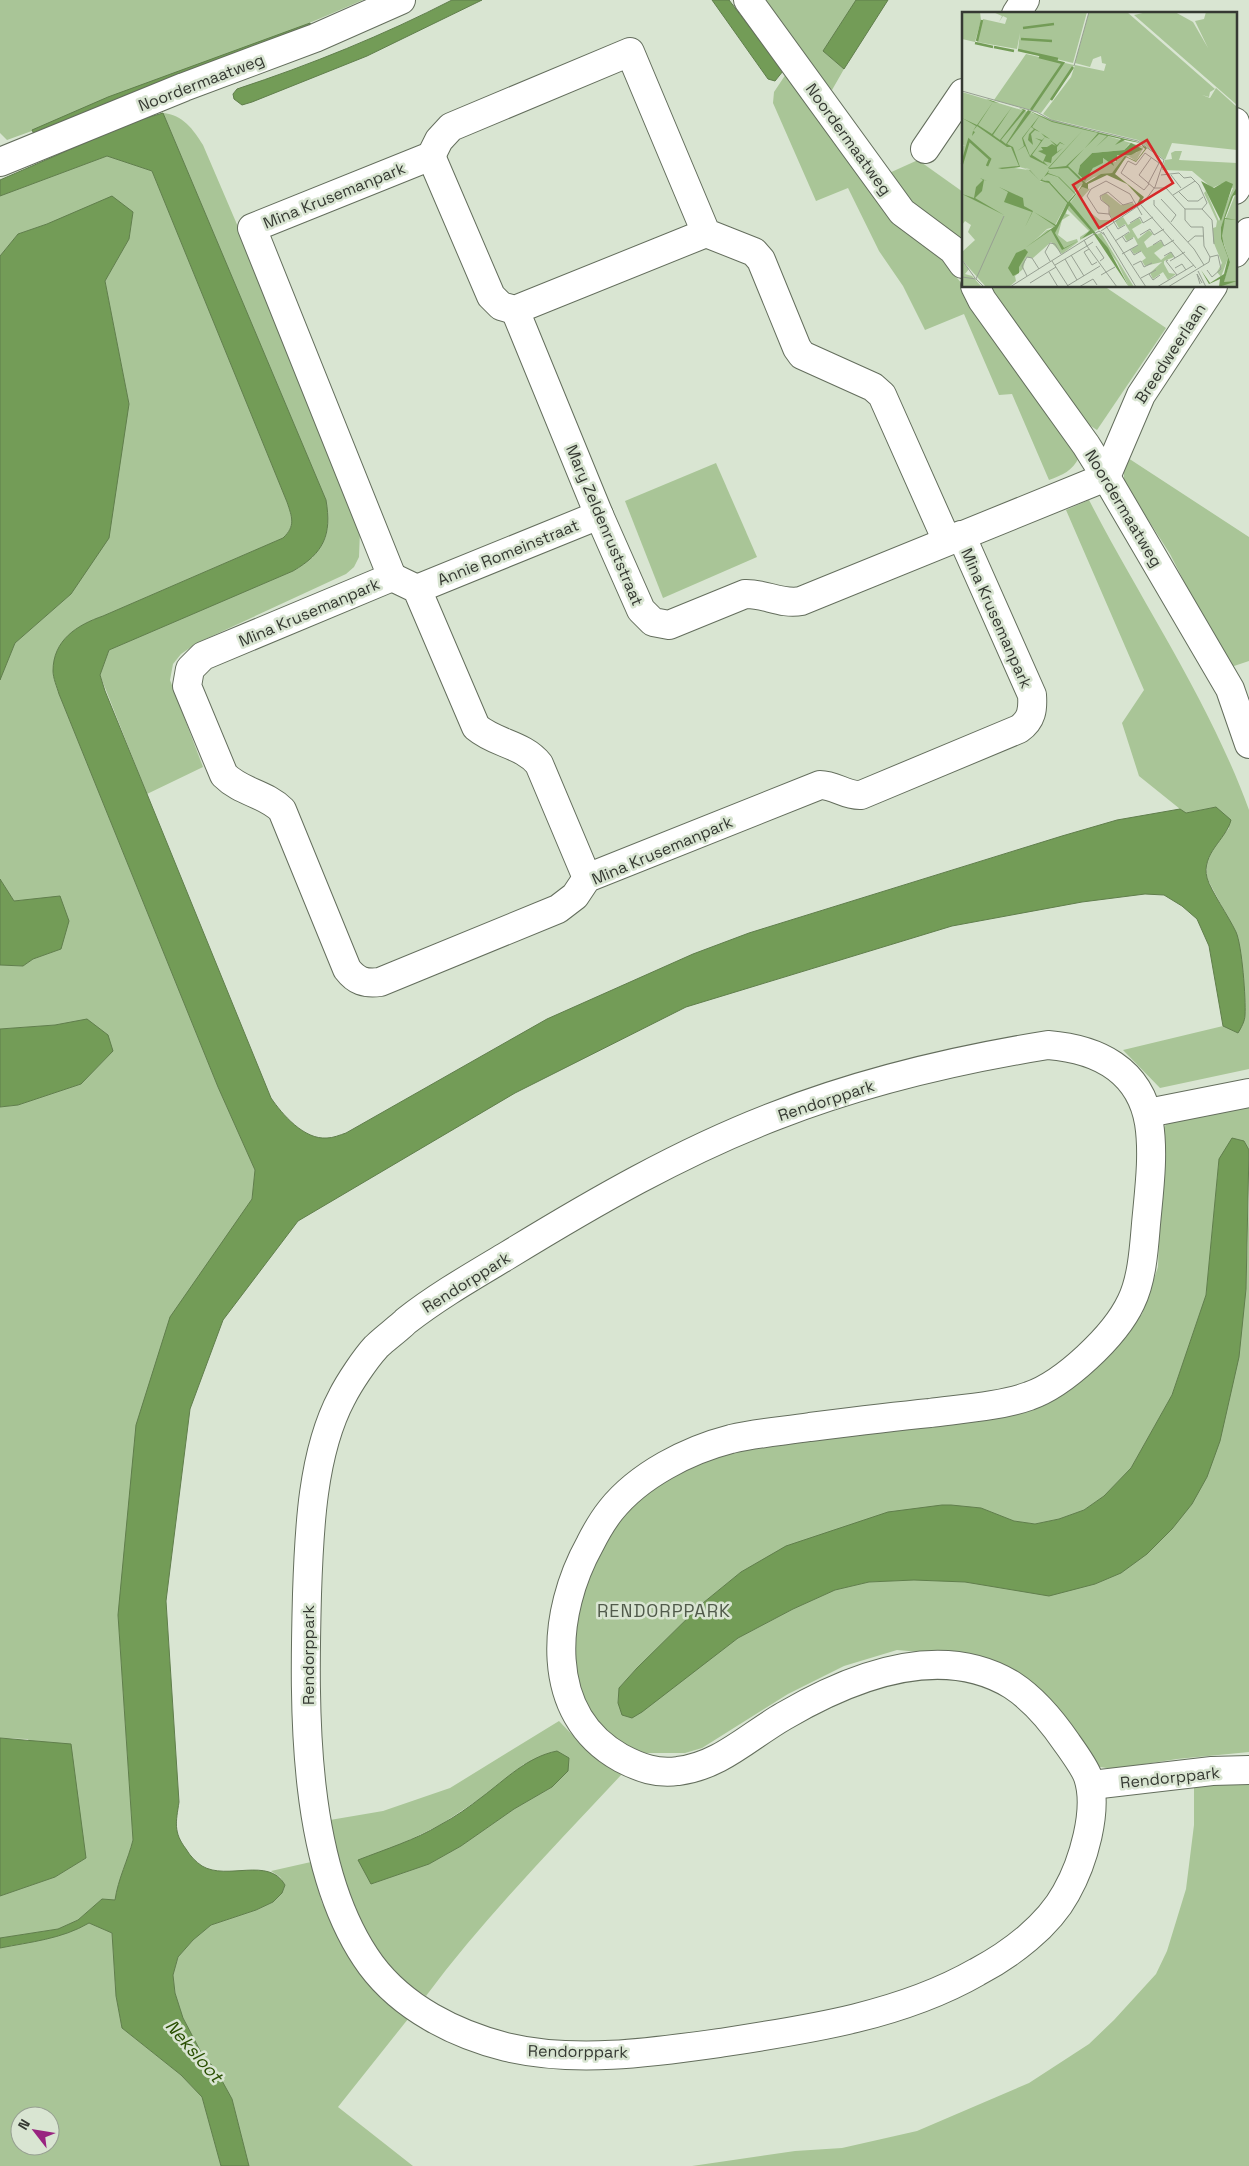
<svg xmlns="http://www.w3.org/2000/svg" width="1249" height="2166" viewBox="0 0 1249 2166" font-family="'Space Grotesk',sans-serif">
<style>
.green{fill:#a9c597;fill-rule:evenodd}
.water{fill:#739c57;stroke:#607e4c}
.lines{fill:none;stroke-linecap:round;stroke-linejoin:round}
.minor-casing{stroke:#646e5d;stroke-width:30}
.minor{stroke:#fff;stroke-width:28}
.labels{text-anchor:middle;stroke-width:5;stroke-linejoin:round;paint-order:stroke}
.street-label{font-size:16px;fill:#353932;stroke:#d9e5d2}
.neighbourhood-label{font-size:18px;letter-spacing:1px;fill:#515b4b;stroke:#d9e5d2}
.water-label{font-size:18px;font-style:italic;fill:#294f01;stroke:#d9e5d2}
.inset-river{fill:none;stroke:#739c57;stroke-width:2.5}
.inset-road{fill:none;stroke:#97a092;stroke-width:1}
.view{fill:#d62828;fill-opacity:0.15;stroke:#d62828;stroke-width:2.5}
.inset-edge{fill:none;stroke:#353932;stroke-width:2.5}
</style>
<rect width="100%" height="100%" fill="#d9e5d2"/>
<g class="green">
<path d="M0,0H363C246,51 127,97 7,140L0,133Z"/>
<polygon points="766,0 856,0 823,51 844,69 832,90 825,83"/>
<path d="M788,71L900,224L942,260L963,285L1079,457C1073,471 1062,475 1049,480L1012,394L999,395L964,314L925,330L903,286L879,251L848,188L816,201L773,103L774,92Z"/>
<path d="M163,113C183,115 193,129 203,145L292,353L348,504L360,531L359,557L354,567L346,574L197,643L181,654L173,664L170,680L203,767L147,794L100,675L109,650L293,571C325,553 332,535 326,500Z"/>
<path d="M107,156L152,171L287,502C292,517 296,526 283,538L103,616C77,625 53,640 53,671C53,678 57,687 59,694L218,1087L255,1170L252,1199L236,1223L118,1615L133,1840C128,1861 118,1879 115,1900L102,1899L78,1920L58,1929L0,1938V1896L55,1877L86,1858L28,1739L0,1738V1107L18,1105L81,1084L113,1051L87,1020L55,1025L0,1029V965L23,966L33,959L61,949L60,897L14,901L0,879V680L15,643L71,594L129,404L105,281L129,239L133,212L125,207L47,224L18,234L0,256V196Z"/>
<polygon points="918,160 963,192 963,248 904,201 887,174"/>
<polygon points="991,286 1104,286 1166,328 1097,430 1086,423 1019,335"/>
<polygon points="1128,458 1249,537 1249,661 1231,667 1223,658 1170,554 1124,482 1124,468"/>
<polygon points="716,463 757,557 663,598 625,501"/>
<path d="M1089,500C1142,603 1209,700 1249,810V1069L1160,1088L1123,1050L1223,1026L1238,1033L1245,1016L1242,966L1237,935L1207,878V861L1213,849L1229,828L1216,807L1185,813L1139,776L1122,723L1144,690L1066,510Z"/>
<path d="M1249,1104V1150L1244,1141L1219,1159L1206,1295L1172,1395L1131,1468L1104,1496L1084,1510L1059,1519L1035,1524L1014,1521L981,1508L942,1505L741,1572L703,1603L637,1668L619,1688L618,1703L700,1666L738,1638L793,1609L835,1590L869,1582L914,1580L1095,1584C1150,1561 1177,1528 1207,1477L1246,1289L1249,1200V1752L1177,1759L1113,1769L1094,1766L1051,1703L944,1654L897,1650L844,1666L788,1694L702,1748L685,1753H641L626,1751L598,1729L570,1666L581,1581L597,1548L640,1493L719,1454L1003,1415L1117,1342L1142,1314L1158,1267L1162,1132L1168,1120Z"/>
<path d="M559,1721L583,1746L622,1774C555,1846 485,1917 426,1996C406,1984 385,1967 373,1947C350,1909 337,1863 330,1820L383,1811L450,1788ZM524,1764L552,1787L514,1809L461,1846L429,1864L371,1884L403,1843L440,1825L481,1798Z"/>
<polygon points="1249,1782 1249,2166 692,2166 795,2151 842,2148 917,2131 1029,2083 1089,2044 1114,2020 1156,1974 1167,1951 1186,1889 1194,1825 1194,1785"/>
<polygon points="311,1862 322,1903 364,1979 378,1995 408,2019 338,2107 413,2166 249,2166 232,2099 215,2068 204,2058 183,2018 175,1993 173,1974 178,1957 193,1940 211,1925 256,1910 273,1902 282,1893 285,1885 280,1877 271,1871"/>
<path d="M89,1923L112,1933L116,1996L122,2028L181,2075L202,2097L221,2166H0V1948C30,1942 62,1939 89,1923ZM20,2116H50V2146H20Z"/>
</g>
<g class="water">
<path d="M452,0H482L367,56L252,102L242,105L234,99L233,94L237,89C310,65 384,35 452,0Z"/>
<polygon points="712,0 729,0 783,71 775,81 768,79"/>
<polygon points="856,0 888,0 844,69 823,51"/>
<polygon points="310,23 312,27 141,89 34,134 32,130 108,97"/>
<path d="M163,113L326,500C332,535 324,553 293,571L109,650L100,675L105,691L271,1098C282,1114 304,1140 327,1138C333,1138 340,1135 346,1133L547,1019L693,954L749,933L1062,836L1117,820L1180,809L1186,813L1216,807L1231,820C1226,840 1201,853 1207,878C1211,891 1229,917 1236,932C1242,945 1246,999 1245,1015C1245,1021 1241,1028 1238,1033L1223,1026L1209,946L1197,919L1182,906L1164,895L1145,894L1082,902L952,926L686,1007L515,1093L298,1221L223,1320L190,1409L166,1601L179,1802C176,1822 173,1832 186,1849C190,1856 196,1862 202,1866C227,1881 269,1856 285,1885L282,1893L273,1902L256,1910L211,1925L193,1940L178,1957L173,1975L175,1993L183,2018L204,2058L215,2068L232,2099L249,2166H221L202,2097L181,2075L122,2028L116,1996L112,1933L89,1923C62,1939 30,1942 0,1948V1938L58,1929L78,1920L102,1899L115,1900C118,1879 128,1860 133,1840L118,1615L136,1425L170,1317L252,1199L255,1170L218,1087L59,694C57,687 53,678 53,671C53,640 77,625 103,616L283,538C296,526 292,517 287,502L152,171L107,156L0,196V180L133,122Z"/>
<polygon points="112,196 133,212 129,239 105,281 129,404 109,538 71,594 15,643 0,680 0,256 18,234 47,224"/>
<polygon points="0,879 14,901 60,896 69,921 61,949 33,959 23,966 0,965"/>
<polygon points="87,1019 108,1035 113,1051 81,1084 18,1105 0,1107 0,1029 55,1025"/>
<polygon points="1232,1138 1244,1141 1249,1150 1246,1289 1239,1357 1220,1441 1207,1477 1192,1504 1172,1529 1147,1554 1121,1573 1095,1584 1049,1596 965,1582 914,1580 869,1582 835,1590 793,1609 738,1638 642,1712 632,1718 622,1715 618,1703 619,1688 637,1668 703,1603 741,1572 786,1546 888,1512 942,1505 951,1505 981,1508 1014,1521 1035,1524 1059,1519 1084,1510 1104,1496 1131,1468 1172,1395 1206,1295 1219,1159"/>
<polygon points="0,1738 71,1744 86,1858 55,1877 0,1896"/>
<path d="M557,1751L569,1758L568,1771L552,1787L514,1809L461,1846L429,1864L371,1884L358,1860C386,1849 415,1840 440,1825C455,1817 469,1807 482,1797C506,1779 527,1757 557,1751Z"/>
</g>
<g class="lines">
<defs>
<g id="minor">
<polyline points="748,0 902,212 953,250 963,264"/>
<polyline points="1016,14 1025,0"/>
<polyline points="1235,122 1246,174 1235,190"/>
<polyline points="925,149 963,93"/>
<polyline points="431,156 491,296 501,306 515,310 706,233"/>
<polyline points="0,162 184,87 315,38 401,0"/>
<polyline points="1235,253 1249,232"/>
<polyline points="975,286 982,300 1086,445 1106,477 1230,689 1249,744"/>
<path d="M515,310L599,515L641,610L653,622L669,625L745,594C764,593 782,605 801,601L1106,477"/>
<polyline points="1106,477 1141,395 1213,286"/>
<path d="M947,541L882,395L873,387L802,355L797,348L761,260L754,252L706,233L630,52L451,127L439,140L431,156L252,228L392,577L203,656L190,669L187,686L224,775C242,793 265,793 282,810L347,969C356,981 365,984 380,982L558,909L575,896L587,878L820,785C835,785 846,796 861,795L1019,729C1032,720 1033,709 1032,695L961,535"/>
<path d="M392,577L417,589L476,727C496,744 523,744 539,764L587,878"/>
<polyline points="417,589 599,515"/>
<path d="M1048,1045C1097,1049 1140,1069 1149,1123C1154,1155 1149,1191 1146,1224C1144,1248 1142,1280 1131,1302C1115,1336 1064,1384 1029,1396C1002,1406 960,1409 930,1413C890,1417 850,1422 810,1427C784,1431 757,1433 731,1439C688,1450 639,1475 611,1510C603,1520 596,1532 590,1544C552,1612 542,1714 621,1758C640,1768 657,1774 678,1771C720,1766 749,1736 784,1716C849,1678 940,1641 1012,1685C1035,1700 1052,1721 1067,1743C1072,1750 1085,1768 1088,1777C1099,1810 1083,1863 1066,1893C1048,1926 1011,1954 977,1972C902,2015 811,2029 726,2042C655,2052 577,2064 506,2047C455,2034 403,2008 371,1965C301,1869 304,1708 307,1594C309,1532 312,1453 342,1397C349,1383 365,1359 376,1347C378,1344 404,1324 406,1321C438,1296 473,1276 508,1255C593,1203 681,1152 775,1116C862,1082 955,1060 1048,1045Z"/>
<polyline points="1148,1113 1249,1093"/>
<polyline points="1092,1785 1212,1771 1249,1770"/>
</g>
</defs>
<use href="#minor" class="minor-casing"/>
<use href="#minor" class="minor"/>
</g>
<g class="labels">
<g class="street-label">
<text transform="translate(201 82) rotate(-21)" y="6">Noordermaatweg</text>
<text transform="translate(849 139) rotate(54)" y="6">Noordermaatweg</text>
<text transform="translate(334 195) rotate(-22)" y="6">Mina Krusemanpark</text>
<text transform="translate(1170 353) rotate(-57)" y="6">Breedweerlaan</text>
<text transform="translate(1124 508) rotate(59)" y="6">Noordermaatweg</text>
<text transform="translate(605 525) rotate(67)" y="6">Mary Zeldenruststraat</text>
<text transform="translate(508 552) rotate(-22)" y="6">Annie Romeinstraat</text>
<text transform="translate(309 612) rotate(-23)" y="6">Mina Krusemanpark</text>
<text transform="translate(997 618) rotate(66)" y="6">Mina Krusemanpark</text>
<text transform="translate(662 850) rotate(-23)" y="6">Mina Krusemanpark</text>
<text transform="translate(826 1100) rotate(-18)" y="6">Rendorppark</text>
<text transform="translate(466 1282) rotate(-32)" y="6">Rendorppark</text>
<text transform="translate(308 1655) rotate(-90)" y="6">Rendorppark</text>
<text transform="translate(1170 1777) rotate(-6)" y="6">Rendorppark</text>
<text transform="translate(578 2051) rotate(1)" y="6">Rendorppark</text>
</g>
<g class="neighbourhood-label">
<text x="664" y="1617">RENDORPPARK</text>
</g>
<g class="water-label">
<text transform="translate(194 2051) rotate(49)" y="6">Neksloot</text>
</g>
</g>
<g transform="translate(962 12)">
<rect width="275" height="275" fill="#d9e5d2"/>
<path d="M0,0H18L19,8L13,30L0,27ZM31,0H125L111,51L56,38L58,21L55,37L15,30L21,7L43,12L45,6L41,4L37,10L40,4ZM127,0H165L253,77L248,80L247,85L240,83L248,86L254,76L275,95V138L210,131L203,148L176,128L89,107L81,102L109,65L113,53L142,59L144,52L140,51L139,44L131,47L128,55L113,51ZM185,0H213L231,10L246,36L233,9L242,7L244,0H275V93L172,3ZM64,42L112,53L108,62L79,101L32,88ZM0,80L182,135L174,149L166,144L150,161L132,165L118,174L106,190L89,171L83,168L78,169L67,157L57,155L52,156L67,158L79,170H87L105,191L92,215L85,217L71,230L85,218L92,217L93,220L106,194L110,196L128,218L119,227L131,221L118,228V225L127,219L105,197L104,202L108,203L100,208L96,223L105,230L115,227L116,230L100,242L89,230L71,246L64,245L61,257L53,264L54,269L47,275H24L0,248V240L13,228L6,220L9,213L3,209L0,213V133L3,134L0,132ZM167,132L181,136L174,141L155,143L154,150L150,148L151,153L141,146L120,167L116,162L118,153L130,141L162,138ZM213,139H220L217,148L275,151V175L259,215V227L266,246L259,265L255,260L260,251L251,229V216L254,215L255,209L242,181L244,179L257,209L271,176L259,172L250,176L230,159L200,158L203,148L210,147L209,141ZM120,175L128,177L119,187L129,201L138,208H150L132,220L108,191ZM275,178V275H260L268,250L260,226V216ZM144,181L159,193L171,191L174,194L152,208L147,202L148,196L140,188L139,184ZM161,205L166,213L177,206L180,211L170,217L176,227L187,218L191,222L182,230L185,236L199,229L202,234L192,241L199,248L209,240L212,245L202,249V252L207,261L214,262L206,268L201,260L191,267L188,261L200,250L183,254L180,249L184,246L179,239L172,242L169,237L176,233L172,225L165,229L162,224L168,220L163,212L157,216L153,209ZM139,221L172,275H167L155,250L135,222ZM0,249L7,257L3,262L10,264L20,275H0Z" fill="#a9c597" fill-rule="evenodd"/>
<path d="M24,87L28,88L37,91L31,90L16,113L30,122L50,95L31,123L38,128L61,98L57,96L64,98L39,128L44,132L66,98L90,109L176,130L185,136L174,150L164,145L153,162L182,185L178,191L175,192L178,186L165,172L145,163L126,172V177L120,175L108,190L146,236L167,275L131,221L119,227L128,218L107,194L93,221L102,236L116,229L100,238L89,218L63,236L93,214L72,200L94,213L105,191L87,171L78,169L67,158L58,155L40,157L36,156L28,160L36,156L57,154L49,135H45L15,114L11,119L13,120L10,124L11,119L14,114L0,106L15,113L31,90ZM69,100L90,110L136,121L123,136L137,122L145,124L134,135L146,124L159,127L153,133L163,128L178,131L183,137L174,149L163,144L150,161L139,162L124,171L106,154L122,137L104,154L87,156L121,118L86,156L88,157L106,156L121,171L117,178L114,182L97,165L86,161L87,158L82,165L86,162L96,165L113,182L106,190L87,169L80,168L81,166L78,169L68,158L58,155L51,135L45,132ZM78,103L70,115L78,120L73,118L69,122L71,133L66,128L67,122L72,117L69,115L61,126L68,144L75,135L72,133L75,135L79,129L73,126L80,128L83,125L79,121L88,127L83,125L70,143L81,150L84,143L76,139L81,138L79,135H85L90,132L94,134L88,128L95,133L98,130L103,133L98,131L95,135V140L101,136L90,145L89,151L81,149L86,154L68,145L63,134L55,139L62,134L60,126ZM169,131L181,137L169,143H155V149L150,148L152,154L141,146V151L131,156L123,169L116,162L118,153L130,141L162,138ZM18,166L25,169L22,168L20,179L13,186L42,203L0,182L12,186L14,175L21,168ZM239,169L252,176L264,169L271,172L259,209ZM37,175L61,186L62,194L71,199L63,215L70,200L42,190L46,180ZM275,175V182L271,184L263,206L275,208L263,207L260,224L262,233L275,227L262,233L268,250L262,270L275,269L257,275L258,267L247,272L239,258L248,271L262,262L266,246L259,227V215L269,185ZM63,237L66,240L57,255V261L51,264L46,256L54,241Z" fill="#739c57" fill-rule="evenodd"/>
<path class="inset-river" d="M61,16L92,12M59,27L90,29M15,29L20,8M13,31L31,35M32,35L52,39M56,38L96,47M89,88L111,55M69,98L101,51L77,45M0,152L7,128L28,147L25,154"/>
<path class="inset-road" d="M112,54L127,0M0,79L75,100L89,108L176,129L202,148L193,175L182,190L139,219M189,146L177,163L192,176M199,163L217,161L222,166L229,165L237,173L245,191L240,197L250,208L252,232M209,163L219,176M186,172L197,151L183,141L174,153L166,149L159,161L182,178L187,172M192,176H204L223,197V208L229,215H241L242,234L248,245M216,179L226,189H236L241,185M211,183L233,169M199,187L214,203L209,210M192,188V193L232,237L242,253M179,193L234,256M223,197H240M147,202L136,201L125,184L129,177L144,169L168,182L180,203M168,211L178,205L181,211L191,205M163,213L156,217L147,202V194L139,188L138,184L146,180L161,193L171,190M144,214L184,275M141,220L174,275M178,223L188,217L192,223L202,217M160,224L164,230L171,226M153,229L167,220M131,230L125,234L155,275M226,230L233,224H241M191,233L199,228L202,234L212,228M134,234L142,246L138,249M127,237L122,240L130,253L135,250M168,237L172,243L179,239M160,242L176,233M109,243L122,264M202,244L209,240L213,246M103,247L115,268M0,248L13,266M206,248L204,249L215,263M88,249L83,240L88,231L93,232L99,242M90,249L106,274M208,249L223,240M93,253L125,234L122,228M171,253L179,249L182,255L190,251M213,256L220,252L224,258M245,258L250,265L259,257L256,243L248,245M236,259L244,275M87,260L96,275M187,262L191,268L198,263M139,263L153,255M65,264L60,254L65,245L70,246L77,257M0,265L14,267L22,275M179,266L194,258M14,267L42,204M68,271L94,255M238,272L235,262L240,271M105,274L138,254M48,275L137,219L143,223M117,275L131,267L135,273M195,275L232,253M206,275L247,250L248,245"/>
<path class="view" d="M185,128L211,171L137,216L111,173Z"/>
<rect width="275" height="275" class="inset-edge"/>
</g>
<g transform="translate(35 2131) rotate(301)"><circle r="24" fill="#d9e5d2" stroke="#97a092"/>
<path d="M0-4L9 19L0 12L-9 19Z" fill="#992480"/>
<text y="-8" font-size="14" font-weight="bold" text-anchor="middle" fill="#353932">N</text>
</g>
</svg>
